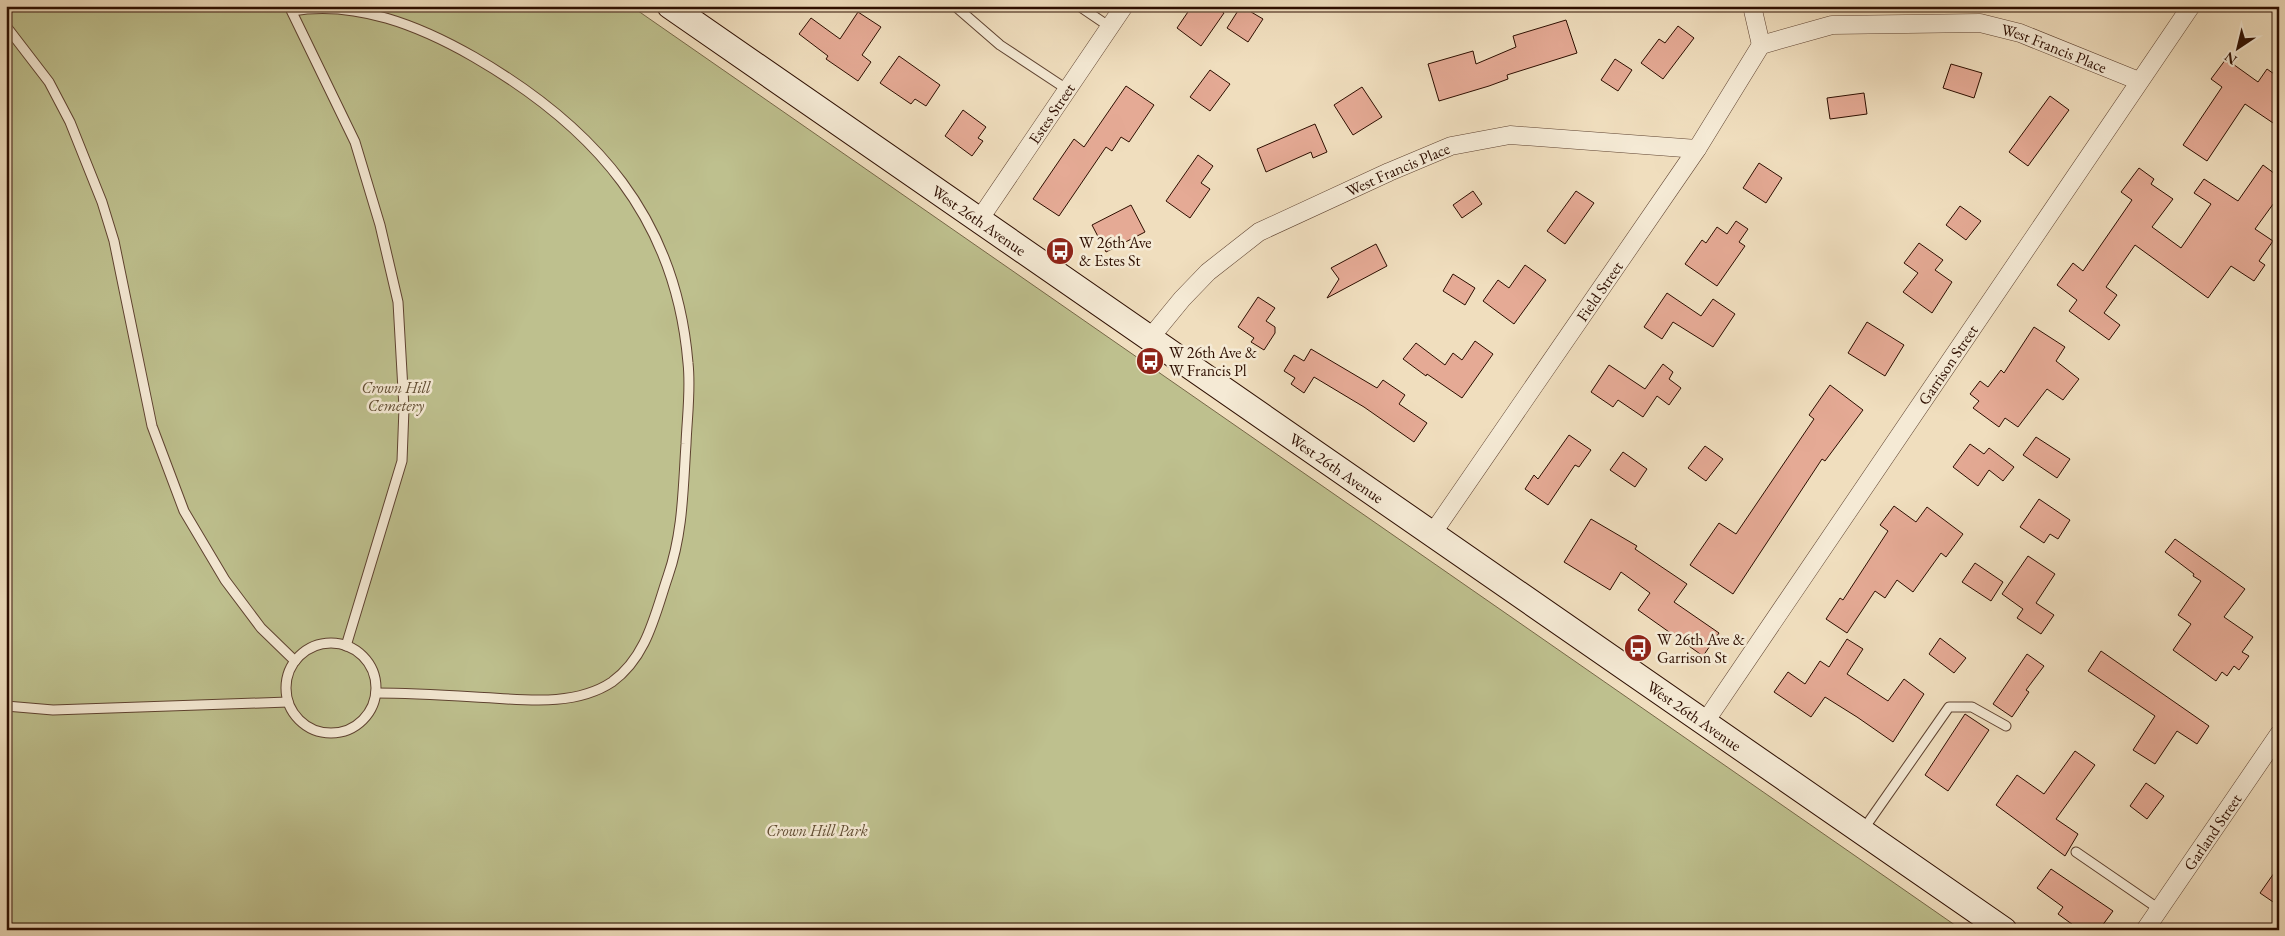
<svg xmlns="http://www.w3.org/2000/svg" width="2285" height="936" viewBox="0 0 2285 936" font-family="'EB Garamond',serif">
<style>
.green{fill:#bec08e;stroke:#766747}
.building{fill:#e5aa95;stroke:#2d0e00}
.lines{fill:none;stroke-linecap:round;stroke-linejoin:round}
.lane-casing{stroke:#5e4230;stroke-width:11}
.street-casing{stroke:#5e4230;stroke-width:19}
.secondary-casing{stroke:#2d0e00;stroke-width:27}
.lane{stroke:#f5ead5;stroke-width:9}
.street{stroke:#f5ead5;stroke-width:18}
.secondary{stroke:#f5ead5;stroke-width:25}
.labels{text-anchor:middle;stroke-width:5;stroke-linejoin:round;paint-order:stroke}
.street-label{font-size:16px;fill:#2d0e00;stroke:#f5ead5}
.poi-label{font-size:16px;fill:#2d0e00;stroke:#f5ead5;text-anchor:start}
.park-label{font-size:16px;font-style:italic;fill:#604c32;stroke:#f5ead5}
</style>
<rect width="100%" height="100%" fill="#f0debe"/>
<filter id="stains"><feTurbulence type="fractalNoise" baseFrequency=".004" numOctaves="4"/><feColorMatrix values="0 0 0 0 .2 0 0 0 0 .09 0 0 0 0 .02 0 0 0 .5 -.17"/></filter>
<radialGradient id="worn" r=".72"><stop offset=".6" stop-color="#630" stop-opacity="0"/><stop offset="1" stop-color="#630" stop-opacity=".3"/></radialGradient>
<polygon class="green" points="6,6 631,6 1962,930 6,930"/>
<g class="building">
<polygon points="1192,6 1215,6 1224,13 1201,46 1177,28"/>
<polygon points="1241,6 1263,19 1248,42 1227,28"/>
<polygon points="858,12 881,27 862,55 871,62 858,81 826,59 828,56 799,34 811,18 840,39"/>
<polygon points="1566,20 1577,53 1507,75 1508,79 1489,86 1439,101 1428,64 1473,51 1476,64 1516,47 1513,36"/>
<polygon points="1678,26 1694,38 1663,79 1641,63 1659,39 1665,43"/>
<polygon points="899,56 940,85 926,106 915,99 911,104 880,83"/>
<polygon points="1615,59 1632,70 1618,91 1601,80"/>
<polygon points="2226,59 2258,82 2267,69 2277,76 2279,127 2245,104 2207,161 2183,145 2222,87 2211,79"/>
<polygon points="1951,64 1982,73 1974,98 1943,88"/>
<polygon points="1210,70 1230,84 1210,111 1190,97"/>
<polygon points="1126,86 1154,105 1129,142 1121,137 1112,151 1106,147 1059,216 1033,199 1074,139 1084,147"/>
<polygon points="1362,87 1382,117 1353,135 1334,105"/>
<polygon points="1864,93 1867,114 1830,119 1827,98"/>
<polygon points="2050,96 2069,110 2028,166 2009,152"/>
<polygon points="963,110 986,127 978,138 983,141 972,156 945,136"/>
<polygon points="1315,124 1327,152 1313,158 1311,152 1266,172 1257,149"/>
<polygon points="1198,155 1213,166 1201,183 1210,189 1190,218 1166,201"/>
<polygon points="1759,163 1782,178 1766,203 1743,188"/>
<polygon points="2263,165 2279,177 2279,196 2255,229 2273,241 2259,261 2265,265 2254,281 2231,266 2208,298 2135,245 2106,287 2117,295 2104,313 2120,325 2109,340 2069,311 2077,300 2057,285 2073,263 2083,271 2132,200 2121,192 2139,168 2154,179 2151,184 2173,199 2152,227 2181,248 2211,204 2194,193 2204,179 2238,201"/>
<polygon points="1473,191 1482,204 1462,218 1453,205"/>
<polygon points="1576,191 1594,203 1565,244 1547,231"/>
<polygon points="1131,205 1145,232 1106,252 1092,225"/>
<polygon points="1960,206 1981,221 1966,240 1946,225"/>
<polygon points="1736,221 1748,229 1739,242 1745,246 1717,286 1685,264 1702,240 1706,243 1717,227 1727,234"/>
<polygon points="1919,243 1943,260 1935,270 1952,282 1932,313 1903,292 1918,273 1904,263"/>
<polygon points="1376,244 1387,266 1327,298 1339,279 1331,268"/>
<polygon points="1525,265 1546,280 1514,324 1483,301 1498,280 1509,288"/>
<polygon points="1453,274 1475,288 1465,305 1443,291"/>
<polygon points="1667,293 1701,316 1713,299 1735,314 1713,347 1673,322 1662,339 1644,327"/>
<polygon points="1258,297 1275,308 1266,321 1275,327 1275,333 1264,350 1251,342 1254,338 1238,327"/>
<polygon points="1867,322 1904,345 1885,376 1848,353"/>
<polygon points="2034,327 2065,347 2056,361 2079,379 2063,400 2047,389 2018,427 2005,418 1999,427 1973,408 1979,401 1970,394 1980,381 1988,387 2001,370 2004,373"/>
<polygon points="1475,341 1493,354 1462,398 1427,374 1426,376 1403,359 1416,343 1445,365 1453,353 1462,360"/>
<polygon points="1311,349 1377,388 1383,380 1405,395 1399,404 1427,423 1414,442 1364,407 1314,377 1304,393 1291,384 1295,378 1284,371 1294,355 1304,361"/>
<polygon points="1663,364 1673,372 1669,379 1681,388 1669,405 1657,396 1643,417 1618,400 1613,407 1591,392 1609,365 1645,389"/>
<polygon points="1830,385 1863,410 1825,461 1822,459 1733,594 1690,565 1719,523 1736,534 1814,419 1809,415"/>
<polygon points="1569,435 1591,450 1579,467 1575,465 1548,505 1525,489 1534,475 1538,479"/>
<polygon points="2036,437 2070,459 2057,478 2023,455"/>
<polygon points="1970,444 1984,454 1989,448 2014,467 2003,481 1989,470 1978,486 1953,467"/>
<polygon points="1705,446 1723,459 1706,481 1688,468"/>
<polygon points="1623,452 1647,469 1635,487 1610,470"/>
<polygon points="2039,499 2070,520 2058,539 2050,534 2044,543 2020,527"/>
<polygon points="1894,506 1916,522 1927,507 1963,534 1946,557 1941,553 1913,592 1897,580 1885,598 1875,591 1847,633 1826,619 1840,598 1843,600 1888,531 1880,525"/>
<polygon points="1591,519 1637,546 1635,549 1687,584 1674,602 1719,633 1703,656 1638,610 1650,593 1621,572 1610,590 1564,562"/>
<polygon points="2175,539 2245,589 2224,617 2253,637 2242,652 2249,656 2239,670 2234,666 2227,676 2222,672 2216,681 2173,650 2191,624 2178,615 2201,581 2193,576 2194,574 2165,552"/>
<polygon points="2028,556 2055,574 2036,603 2054,615 2041,634 2017,618 2023,609 2002,594"/>
<polygon points="1975,563 2003,582 1991,601 1962,582"/>
<polygon points="1940,638 1966,658 1954,673 1929,654"/>
<polygon points="1847,639 1863,649 1847,674 1888,701 1904,679 1924,694 1893,742 1857,717 1825,697 1811,717 1774,692 1788,672 1805,684 1820,661 1829,667"/>
<polygon points="2101,651 2209,726 2197,744 2177,731 2155,764 2133,750 2155,716 2088,671"/>
<polygon points="2027,654 2044,666 2026,690 2029,692 2012,717 1993,704"/>
<polygon points="1965,714 1989,730 1948,791 1925,775"/>
<polygon points="2075,751 2095,765 2056,819 2078,834 2065,856 1996,805 2017,775 2044,794"/>
<polygon points="2146,783 2164,796 2147,819 2130,806"/>
<polygon points="2279,866 2279,906 2260,893"/>
<polygon points="2051,869 2113,911 2099,930 2080,930 2058,914 2063,907 2037,888"/>
</g>
<g class="lines">
<defs>
<g id="lane">
<polyline points="955,6 1000,45 1068,90"/>
<polyline points="1079,6 1110,27"/>
<polyline points="290,8 355,142 380,225 398,302 404,408 402,461 346,646"/>
<path d="M292,11C356,0 420,26 474,57C595,127 676,218 688,363C691,390 687,417 686,444C683,489 683,533 668,576C655,614 647,657 612,682C573,708 519,699 475,697C442,695 409,693 376,693"/>
<polyline points="6,26 49,82 70,122 102,202 114,241 152,426 184,511 225,580 261,628 295,661"/>
<circle cx="331" cy="688" r="45"/>
<polyline points="6,706 53,710 288,702"/>
<polyline points="1863,830 1949,707 1972,707 2006,726"/>
<polyline points="2076,852 2159,909"/>
</g>
<g id="street">
<polyline points="1752,6 1761,45"/>
<path id="s1" d="M1761,45L1832,25L1980,23L2020,33L2139,81"/>
<path id="s2" d="M979,220L1124,6"/>
<path id="s3" d="M1150,338L1182,299L1208,272L1259,232L1389,172L1451,146L1510,135L1697,149"/>
<path id="s4" d="M1432,534L1697,149L1761,45"/>
<path id="s5" d="M1705,722L2191,6"/>
<path id="s6" d="M2145,930L2279,734"/>
</g>
<g id="secondary">
<path id="s7" d="M670,6L2004,930"/>
</g>
</defs>
<use href="#lane" class="lane-casing"/>
<use href="#street" class="street-casing"/>
<use href="#secondary" class="secondary-casing"/>
<use href="#lane" class="lane"/>
<use href="#street" class="street"/>
<use href="#secondary" class="secondary"/>
</g>
<defs>
<symbol id="bus-disc" viewBox="-11 -11 22 22"><circle r="9.5" fill="#8f2418" stroke="#f5ead5"/><path d="M-5-6H5V4H4V6H2V4H-2V6H-4V4H-5ZM-3.5-4V0h7V-4ZM-3.5 1.2v1.5H-2V1.2ZM2 1.2v1.5H3.5V1.2Z" fill="#fff"/></symbol>
</defs>
<g fill-rule="evenodd">
<use href="#bus-disc" x="1044" y="235" width="32" height="32"/>
<use href="#bus-disc" x="1134" y="345" width="32" height="32"/>
<use href="#bus-disc" x="1622" y="632" width="32" height="32"/>
</g>
<g class="labels">
<g class="street-label">
<text dy="6" stroke="none"><textPath href="#s1" startOffset="300">West Francis Place</textPath></text>
<text dy="6" stroke="none"><textPath href="#s2" startOffset="129">Estes Street</textPath></text>
<text dy="6" stroke="none"><textPath href="#s3" startOffset="305">West Francis Place</textPath></text>
<text dy="6" stroke="none"><textPath href="#s7" startOffset="376">West 26th Avenue</textPath></text>
<text dy="6" stroke="none"><textPath href="#s4" startOffset="295">Field Street</textPath></text>
<text dy="6" stroke="none"><textPath href="#s5" startOffset="432">Garrison Street</textPath></text>
<text dy="6" stroke="none"><textPath href="#s7" startOffset="811">West 26th Avenue</textPath></text>
<text dy="6" stroke="none"><textPath href="#s7" startOffset="1246">West 26th Avenue</textPath></text>
<text dy="6" stroke="none"><textPath href="#s6" startOffset="119">Garland Street</textPath></text>
</g>
<g class="poi-label">
<text x="1079" y="248">W 26th Ave<tspan x="1079" dy="18">&amp; Estes St</tspan></text>
<text x="1169" y="358">W 26th Ave &amp;<tspan x="1169" dy="18">W Francis Pl</tspan></text>
<text x="1657" y="645">W 26th Ave &amp;<tspan x="1657" dy="18">Garrison St</tspan></text>
</g>
<g class="park-label">
<text x="396" y="393">Crown Hill<tspan x="396" dy="18">Cemetery</tspan></text>
<text x="817" y="836">Crown Hill Park</text>
</g>
</g>
<rect width="2285" height="936" fill="none" stroke="#f0debe" stroke-width="25"/>
<rect x="8" y="8" width="2270" height="921" fill="none" stroke="#2d0e00" stroke-width="2.5"/>
<rect x="12" y="12" width="2260" height="911" fill="none" stroke="#2d0e00"/>
<g transform="translate(2238 48) rotate(215)" stroke="#f5ead5" stroke-width="4" paint-order="stroke">
<path d="M0-4L9 19L0 12L-9 19Z" fill="#2d0e00"/>
<text y="-8" font-size="14" font-weight="bold" text-anchor="middle" fill="#2d0e00">N</text>
</g>
<rect width="100%" height="100%" filter="url(#stains)"/>
<rect width="100%" height="100%" fill="url(#worn)"/>
</svg>
